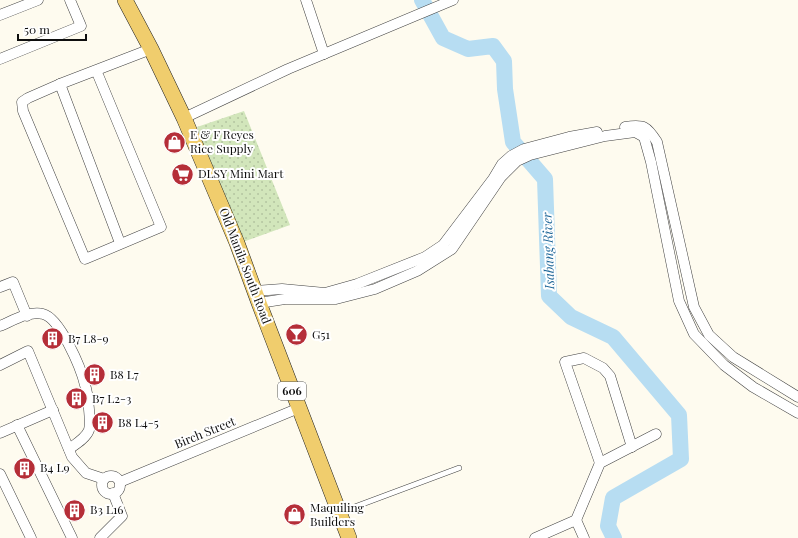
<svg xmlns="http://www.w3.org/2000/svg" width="798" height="538" viewBox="0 0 798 538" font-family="'Playfair Display',serif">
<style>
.grass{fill:url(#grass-dots)}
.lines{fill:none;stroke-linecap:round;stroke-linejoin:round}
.river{stroke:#b7ddf2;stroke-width:16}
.service-casing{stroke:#414141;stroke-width:6}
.minor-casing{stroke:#414141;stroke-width:11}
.primary-casing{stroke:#1f1f1f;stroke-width:16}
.service{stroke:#fff;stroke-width:5}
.minor{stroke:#fff;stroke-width:10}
.primary{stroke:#f0cd6d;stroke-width:15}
.labels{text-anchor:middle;stroke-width:4;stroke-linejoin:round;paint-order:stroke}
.shield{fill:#fff;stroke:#565656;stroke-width:1}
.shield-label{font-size:11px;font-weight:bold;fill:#0e0e0e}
.poi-label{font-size:12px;fill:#0e0e0e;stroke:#fff;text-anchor:start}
.street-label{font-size:12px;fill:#0e0e0e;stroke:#fff}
.water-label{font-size:13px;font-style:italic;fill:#1e6698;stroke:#fff}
</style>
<defs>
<pattern id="grass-dots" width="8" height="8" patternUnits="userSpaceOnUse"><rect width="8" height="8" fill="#d2e6bb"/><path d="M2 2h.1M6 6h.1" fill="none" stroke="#b3c4a0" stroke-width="1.8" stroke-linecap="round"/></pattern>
</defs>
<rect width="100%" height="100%" fill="#fefbef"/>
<polygon class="grass" points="244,111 290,225 240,243 197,127"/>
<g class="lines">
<polyline class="river" points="422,0 443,38 468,49 493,46 504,61 505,89 513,142 545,179 549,296 571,317 613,337 679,415 681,459 613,498 608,526 614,538"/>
<defs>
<polyline id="service" points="341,512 459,468"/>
<g id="minor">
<polyline points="306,0 324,54"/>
<polyline points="0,15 38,0"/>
<polyline points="0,59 81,26 70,0"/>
<polyline points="96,70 161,227 85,259 23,111 22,102 28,98 60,84 151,49"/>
<polyline points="60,84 120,243"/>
<polyline points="184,118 288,69 453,0"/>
<path d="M625,127C644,124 647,126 657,142L694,307L709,335L733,357L798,397"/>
<polyline points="0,287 13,282 27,316"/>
<polyline points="255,291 282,289 325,293 357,284 425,257 443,245 493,179 502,164 511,156 524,149 569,137 597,132"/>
<polyline points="259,303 285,299 336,299 375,289 417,271 452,249 501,177 517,161 530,155 605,136 635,132 644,137 651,162 679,301 694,334 724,365 753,387 798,413"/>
<path d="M0,326C12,321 30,310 43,314C60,318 81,368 85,385C88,393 91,423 89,430C86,438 76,444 69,449"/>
<polyline points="0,365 28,351 72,457 86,473 104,479"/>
<polyline points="17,425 72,538"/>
<polyline points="0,433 53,410"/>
<polyline points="600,463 565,362 584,358 603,368 610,376 632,447"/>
<polyline points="0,474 31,538"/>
<circle cx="111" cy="485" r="9"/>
<polyline points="120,482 299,408"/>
<polyline points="576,520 600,463 656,434"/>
<polyline points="100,538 122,516 113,493"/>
<polyline points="535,538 576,520 584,538"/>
</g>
<polyline id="primary" points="125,0 151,49 184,118 237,243 259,303 349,538"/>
</defs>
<use href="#service" class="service-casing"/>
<use href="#minor" class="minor-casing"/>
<use href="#primary" class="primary-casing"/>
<use href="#service" class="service"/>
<use href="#minor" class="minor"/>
<use href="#primary" class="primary"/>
</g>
<defs>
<symbol id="shop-disc" viewBox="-11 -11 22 22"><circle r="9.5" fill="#b52e38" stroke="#fff"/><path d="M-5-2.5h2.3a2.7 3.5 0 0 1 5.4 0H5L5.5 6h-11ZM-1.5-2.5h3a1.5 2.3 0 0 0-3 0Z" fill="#fff"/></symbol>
<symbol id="supermarket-disc" viewBox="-11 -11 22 22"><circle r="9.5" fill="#b52e38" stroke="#fff"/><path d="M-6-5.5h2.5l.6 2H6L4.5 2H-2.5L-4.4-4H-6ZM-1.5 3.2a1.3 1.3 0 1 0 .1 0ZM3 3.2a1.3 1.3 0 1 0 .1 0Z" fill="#fff"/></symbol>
<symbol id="bar-disc" viewBox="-11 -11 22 22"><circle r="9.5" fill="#b52e38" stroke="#fff"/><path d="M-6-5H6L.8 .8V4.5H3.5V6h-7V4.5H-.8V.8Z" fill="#fff"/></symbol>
<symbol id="building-disc" viewBox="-11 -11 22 22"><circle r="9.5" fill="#b52e38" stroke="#fff"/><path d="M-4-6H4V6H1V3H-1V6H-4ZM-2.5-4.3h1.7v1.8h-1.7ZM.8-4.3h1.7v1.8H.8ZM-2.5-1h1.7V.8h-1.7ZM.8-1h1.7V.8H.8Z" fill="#fff"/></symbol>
</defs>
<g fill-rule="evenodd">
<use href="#shop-disc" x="162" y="130" width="25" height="25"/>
<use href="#supermarket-disc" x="170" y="162" width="25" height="25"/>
<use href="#bar-disc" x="284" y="322" width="25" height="25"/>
<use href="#building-disc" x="40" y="326" width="25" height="25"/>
<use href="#building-disc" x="82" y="362" width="25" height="25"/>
<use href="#building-disc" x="64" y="386" width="25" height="25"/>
<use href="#building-disc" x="90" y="410" width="25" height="25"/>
<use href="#building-disc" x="12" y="456" width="25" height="25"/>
<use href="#building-disc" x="62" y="498" width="25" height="25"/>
<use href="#shop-disc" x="282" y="502" width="25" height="25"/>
</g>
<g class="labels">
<rect class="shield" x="278" y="382" width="28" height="18" rx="3"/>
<g class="shield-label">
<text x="292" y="395">606</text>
</g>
<g class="poi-label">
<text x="190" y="139">E &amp; F Reyes<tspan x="190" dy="14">Rice Supply</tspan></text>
<text x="198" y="178">DLSY Mini Mart</text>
<text x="312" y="339">G51</text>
<text x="68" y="343">B7 L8-9</text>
<text x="110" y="379">B8 L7</text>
<text x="92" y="403">B7 L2-3</text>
<text x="118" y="427">B8 L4-5</text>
<text x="40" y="472">B4 L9</text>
<text x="310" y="512">Maquiling<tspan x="310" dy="14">Builders</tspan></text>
<text x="90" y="514">B3 L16</text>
</g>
<g class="street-label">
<text transform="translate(245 266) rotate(69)" y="4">Old Manila South Road</text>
<text transform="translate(205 433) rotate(-22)" y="4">Birch Street</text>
</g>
<g class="water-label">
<text transform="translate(548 251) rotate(-92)" y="5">Isabang River</text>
</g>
</g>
<path d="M18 34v6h68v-6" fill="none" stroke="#0e0e0e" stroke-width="2"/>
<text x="24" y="34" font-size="12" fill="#0e0e0e" stroke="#ffffff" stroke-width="3" paint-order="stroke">50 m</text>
</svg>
